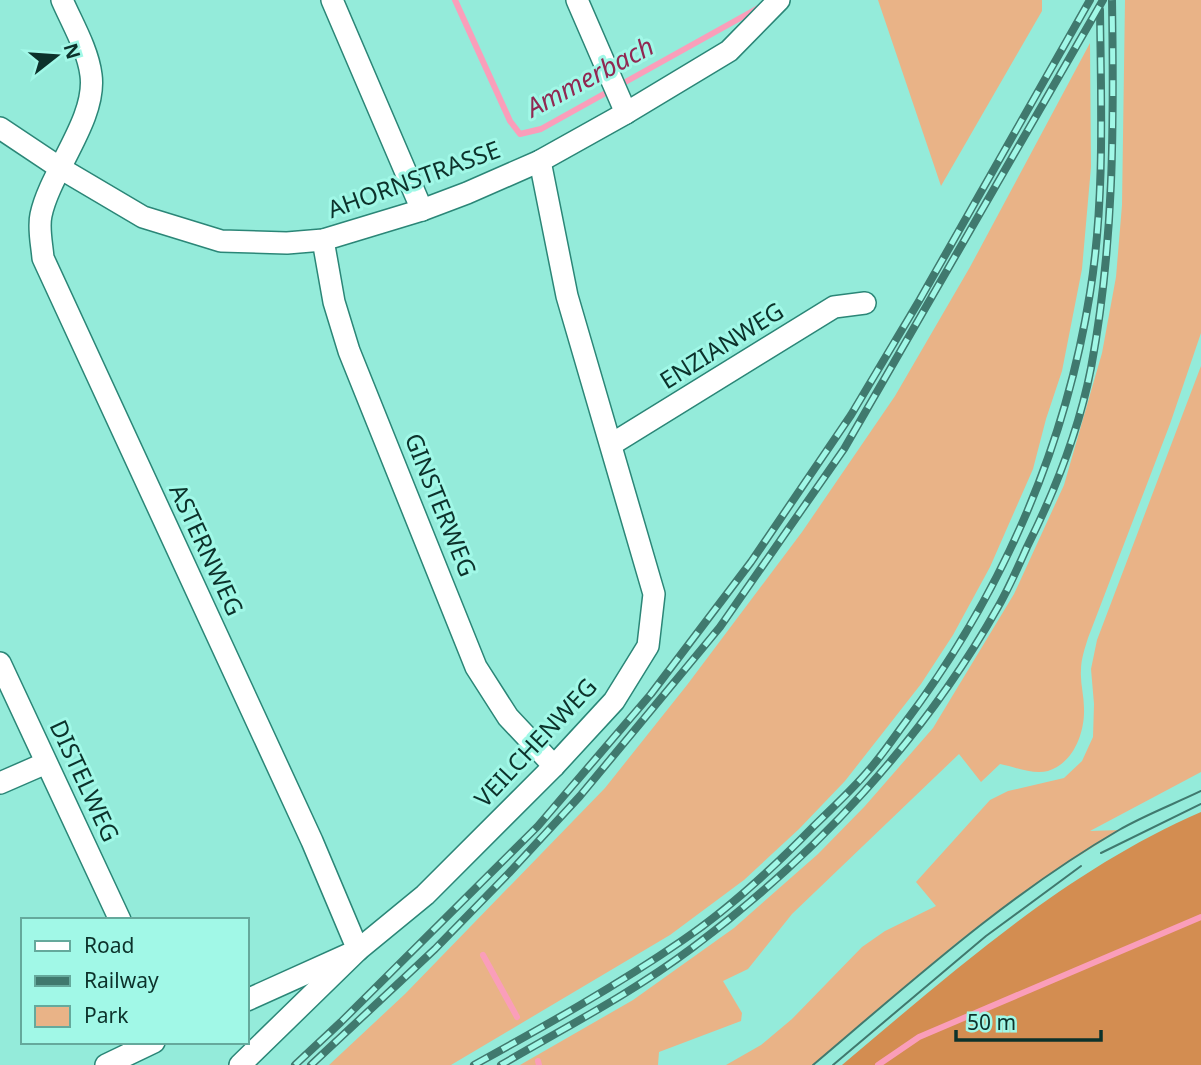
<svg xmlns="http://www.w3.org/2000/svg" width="1201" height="1065" viewBox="0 0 1201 1065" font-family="'Noto Sans',sans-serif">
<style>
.green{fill:#e9b387}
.forest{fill:#d38d51}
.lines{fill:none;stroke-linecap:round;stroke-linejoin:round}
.stream{stroke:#fa9eba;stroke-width:6}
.minor-casing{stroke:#2b8677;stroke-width:24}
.minor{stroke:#fff;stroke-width:21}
.tram{stroke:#40796e;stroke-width:2}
.rail-casing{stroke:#40796e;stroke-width:8}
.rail{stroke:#a1f8e7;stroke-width:5;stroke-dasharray:16;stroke-linecap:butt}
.labels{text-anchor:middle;stroke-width:6;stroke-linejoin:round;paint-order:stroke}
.street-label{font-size:24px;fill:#0c322b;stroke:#a1f8e7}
.water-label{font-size:26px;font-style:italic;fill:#912852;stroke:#a1f8e7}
</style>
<rect width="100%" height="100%" fill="#94ebda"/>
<g class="green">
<polygon points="878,0 1042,0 1042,11 941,186"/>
<path d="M1125,0H1201V333L1170,424L1088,638C1085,648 1081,659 1081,670C1080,683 1084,695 1084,708C1085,732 1074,763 1048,771C1033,775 1015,767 1000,764L981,782L959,754L792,914L748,969L723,981L742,1013L741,1021L659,1052L658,1065H520L633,1000L734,928L818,854L865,806L933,728L1014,594L1064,485L1102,353L1116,277L1122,205Z"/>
<polygon points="1090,43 1091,167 1082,269 1062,371 1046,419 1033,469 990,567 953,635 921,684 845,781 799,829 744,880 670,935 451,1065 329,1065 405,994 605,788 687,685 802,532 895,396 970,267"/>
<polygon points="1201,366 1201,772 1090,831 1120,830 1042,879 959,941 813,1065 726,1065 761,1045 792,1019 862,947 885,931 936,906 916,882 990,800 1008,791 1064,778 1082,761 1093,737 1094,704 1091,669 1097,640"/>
</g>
<path class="forest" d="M1201,812V1065H842C954,971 1065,871 1201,812Z"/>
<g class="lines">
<g class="stream">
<polyline points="455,0 510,121 520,134 541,129 760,7"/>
<polyline points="483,955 517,1017"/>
<polyline points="538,1061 539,1065"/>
<polyline points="878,1065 919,1037 1201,917"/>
</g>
<defs>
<g id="minor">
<path d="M62,0C72,23 88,50 91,75C97,119 50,172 41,215C38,228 42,245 43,258L312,841L358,950L247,1000"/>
<polyline points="332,0 422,210"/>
<polyline points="577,0 626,113"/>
<polyline points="0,128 60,168 143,217 221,241 287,243 323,240 422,210 467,193 540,161 626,113 729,51 779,0"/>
<polyline points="323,240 334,302 349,351 476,667 508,717 554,766"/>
<polyline points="612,444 834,307 865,303"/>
<polyline points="0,663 120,920"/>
<polyline points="0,783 46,763"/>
<polyline points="106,1065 154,1042"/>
<polyline points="240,1065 358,950 425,895 554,766 614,701 648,646 654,594 567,296 540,161"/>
</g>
</defs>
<use href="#minor" class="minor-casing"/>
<use href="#minor" class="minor"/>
<g class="tram">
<polyline points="1101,853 1201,804"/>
<path d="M813,1065C911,982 1007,895 1119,830C1145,815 1174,804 1201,791"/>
<polyline points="833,1065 986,936 1081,866"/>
</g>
<defs>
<g id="rail">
<polyline points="295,1065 341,1022 538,826 651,694 751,562 851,415 919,301 1090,0"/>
<polyline points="311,1065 435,949 509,873 580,796 720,627 844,449 1103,0"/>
<path d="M474,1065C545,1026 616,986 683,940C730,908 773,868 812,828C831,809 851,791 868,771C881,757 892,740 904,724C1000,597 1065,450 1090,293C1105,201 1101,102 1100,10"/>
<path d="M501,1065C566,1027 632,993 692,948C815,856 923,740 998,607C1009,588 1018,567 1027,547C1055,491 1079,430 1091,368C1114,246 1114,124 1112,0"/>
</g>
</defs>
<use href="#rail" class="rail-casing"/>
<use href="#rail" class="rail"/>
</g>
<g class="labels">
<g class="street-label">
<text transform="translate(414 180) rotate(-20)" y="8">AHORNSTRASSE</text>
<text transform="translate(722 346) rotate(-32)" y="8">ENZIANWEG</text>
<text transform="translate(440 505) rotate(68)" y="8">GINSTERWEG</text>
<text transform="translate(206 550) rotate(65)" y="8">ASTERNWEG</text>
<text transform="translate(536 743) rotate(-47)" y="8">VEILCHENWEG</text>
<text transform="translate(84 781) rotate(65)" y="8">DISTELWEG</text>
</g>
<g class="water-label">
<text transform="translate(590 77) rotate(-28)" y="9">Ammerbach</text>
</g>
</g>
<rect x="21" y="918" width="228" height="126" fill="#a1f8e7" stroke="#65a99c" stroke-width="2"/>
<rect x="35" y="941" width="35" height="10" fill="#ffffff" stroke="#65a99c" stroke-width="2"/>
<text x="84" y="953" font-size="21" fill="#0c322b">Road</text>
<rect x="35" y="976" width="35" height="10" fill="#40796e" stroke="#65a99c" stroke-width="2"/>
<text x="84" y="988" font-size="21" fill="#0c322b">Railway</text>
<rect x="35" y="1006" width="35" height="21" fill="#e9b387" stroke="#65a99c" stroke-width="2"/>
<text x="84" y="1023" font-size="21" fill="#0c322b">Park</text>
<g transform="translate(56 56) rotate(73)" stroke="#a1f8e7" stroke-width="5" paint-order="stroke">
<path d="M0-5L12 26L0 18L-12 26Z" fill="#0c322b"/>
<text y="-10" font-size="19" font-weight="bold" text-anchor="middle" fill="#0c322b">N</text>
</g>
<path d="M956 1030v10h145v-10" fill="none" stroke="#0c322b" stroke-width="3.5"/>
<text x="967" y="1030" font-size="21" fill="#0c322b" stroke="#a1f8e7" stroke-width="5" paint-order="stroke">50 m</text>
</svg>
